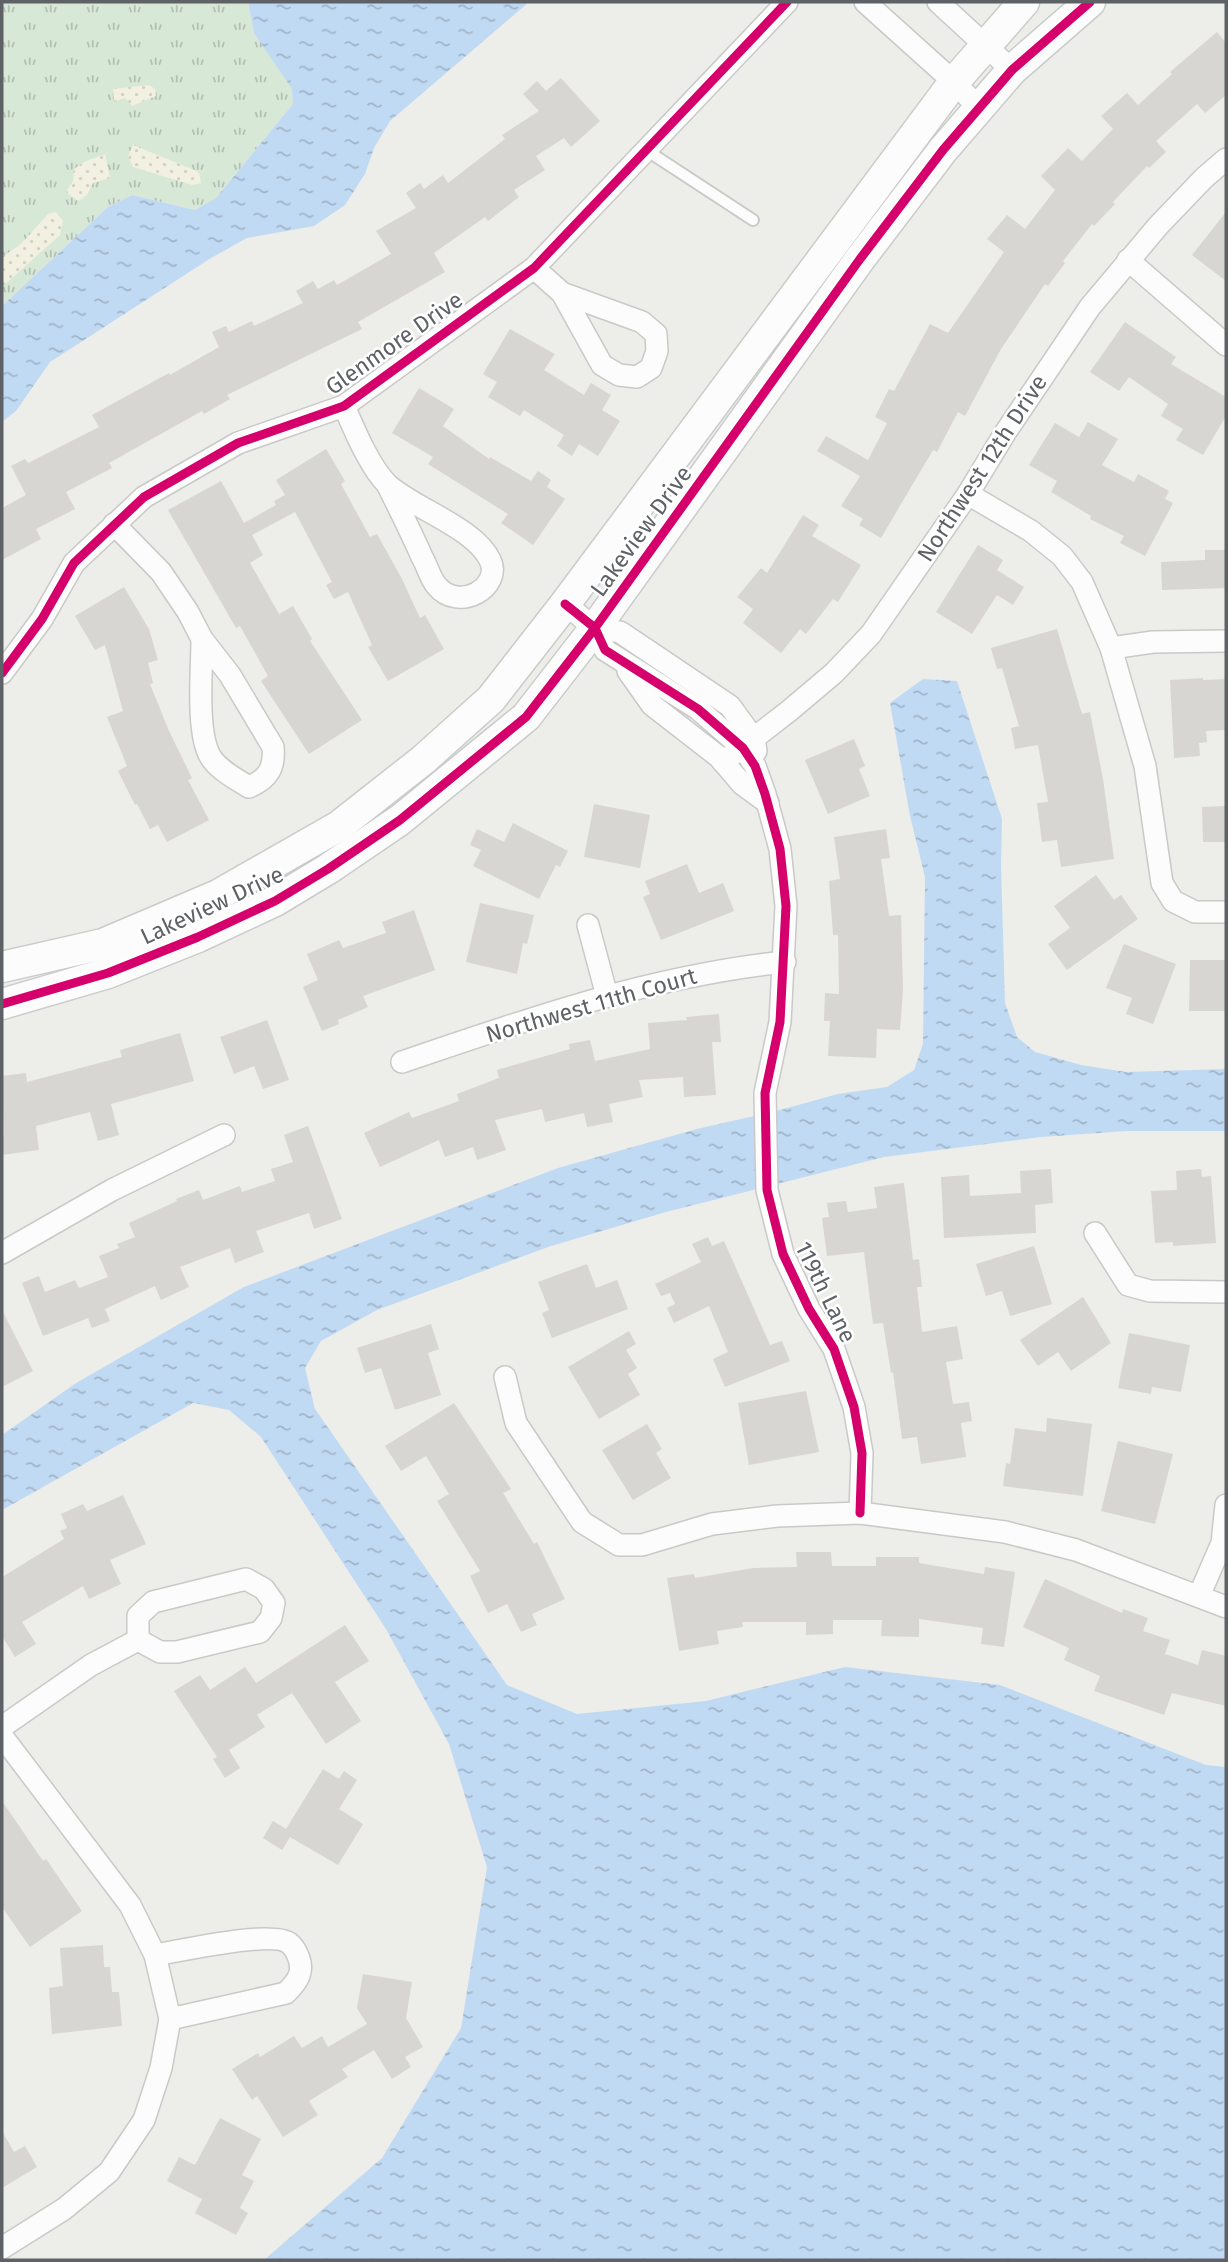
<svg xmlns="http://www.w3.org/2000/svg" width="1228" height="2262" viewBox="0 0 1228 2262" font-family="'Fira Sans',sans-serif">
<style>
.grass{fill:url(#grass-tufts)}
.sand{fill:url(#sand-dots)}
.water{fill:url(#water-ripples)}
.building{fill:#d7d6d3}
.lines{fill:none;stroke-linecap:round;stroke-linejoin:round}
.lane-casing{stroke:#c9c9c9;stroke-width:14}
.street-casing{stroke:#c9c9c9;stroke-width:24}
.secondary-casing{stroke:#cacbcb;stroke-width:33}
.lane{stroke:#fcfcfc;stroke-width:10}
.street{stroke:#fcfcfc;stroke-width:21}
.secondary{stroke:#fcfcfc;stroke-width:30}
.cycleway-casing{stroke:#fff;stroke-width:13}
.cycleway{stroke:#d6006c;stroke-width:9}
.labels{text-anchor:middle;stroke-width:5;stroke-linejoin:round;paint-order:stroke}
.street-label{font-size:23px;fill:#5e6165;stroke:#fff}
</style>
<defs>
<pattern id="grass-tufts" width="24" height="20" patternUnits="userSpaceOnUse" patternTransform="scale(1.75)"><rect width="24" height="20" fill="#d7e8d7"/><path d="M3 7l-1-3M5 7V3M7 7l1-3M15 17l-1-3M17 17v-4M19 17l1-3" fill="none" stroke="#b2bfb2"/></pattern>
<pattern id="sand-dots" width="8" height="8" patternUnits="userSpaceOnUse" patternTransform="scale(1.75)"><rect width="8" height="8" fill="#f2f0e0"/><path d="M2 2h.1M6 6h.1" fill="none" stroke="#d2d0c3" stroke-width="1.8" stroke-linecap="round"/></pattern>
<pattern id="water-ripples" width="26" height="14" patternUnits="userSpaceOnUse" patternTransform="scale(1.75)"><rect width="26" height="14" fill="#c1daf3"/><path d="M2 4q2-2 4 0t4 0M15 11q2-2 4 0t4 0" fill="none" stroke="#a0b4c8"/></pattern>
</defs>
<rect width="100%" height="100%" fill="#edede9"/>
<polygon class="grass" points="2,2 248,2 254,33 293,89 293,104 216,198 195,210 132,195 108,207 2,306"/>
<g class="sand">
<polygon points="149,85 155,89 156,96 132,106 125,98 114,102 113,89"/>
<polygon points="133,145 199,172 201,183 192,185 133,167 128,156"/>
<polygon points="105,154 110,178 93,183 87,195 78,201 66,192 73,181 74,169 84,162"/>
<polygon points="56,212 63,221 60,235 2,287 2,257 21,244 48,214"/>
</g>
<g class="water">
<polygon points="248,2 529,2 390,121 374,148 365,174 345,205 314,226 247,238 211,258 50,362 16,411 2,422 2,306 108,207 132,195 195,210 216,198 293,104 292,89 254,33"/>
<polygon points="923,679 957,681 1002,819 1001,865 1005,1003 1017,1037 1035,1052 1081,1065 1126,1072 1226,1069 1226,1131 1126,1131 1041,1137 884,1157 666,1212 551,1246 377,1310 321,1341 305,1368 315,1409 507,1685 577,1714 706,1701 845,1667 1000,1685 1206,1765 1226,1767 1226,2260 264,2260 382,2158 461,2028 487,1867 449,1744 386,1629 261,1437 229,1410 193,1403 2,1510 2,1435 76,1383 244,1287 558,1168 697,1129 780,1110 838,1094 887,1087 914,1070 923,1044 925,877 910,816 890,703"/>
</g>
<g class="building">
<polygon points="1217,32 1226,43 1226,95 1205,113 1197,104 1156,141 1166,152 1149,168 1147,166 1113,202 1115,204 1094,226 1092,224 1063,261 1065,263 1048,286 1045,284 1001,349 965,416 958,412 937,452 933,450 881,538 859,525 863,519 841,506 860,476 817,451 826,436 868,460 887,423 875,417 889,389 894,391 930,324 948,333 1004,252 987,239 1007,215 1025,229 1055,190 1041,176 1068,148 1082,161 1113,129 1101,116 1127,93 1138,105 1172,74 1170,72"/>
<polygon points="561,78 600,121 571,147 564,138 536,156 545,170 514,190 519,197 488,221 485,217 434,253 445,272 358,322 362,329 227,395 230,399 204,414 202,411 109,463 112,468 66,492 75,509 36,529 41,539 2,560 2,508 26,495 11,466 25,459 28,463 99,427 92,415 169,373 170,375 219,347 212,332 226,326 229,332 252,321 254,326 303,303 296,291 313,281 318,289 334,280 337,285 391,254 376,231 416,208 406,193 420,183 424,189 443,175 448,183 505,139 502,135 539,111 523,94 537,81 546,91"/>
<polygon points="1226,212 1226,281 1192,255"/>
<polygon points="1125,322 1176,357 1171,364 1226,397 1226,416 1203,455 1176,440 1183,429 1161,416 1168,404 1129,377 1119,391 1090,372"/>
<polygon points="510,329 555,354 544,370 584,395 591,383 611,395 602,410 620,421 598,456 579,444 572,456 557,446 564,435 524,410 520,416 488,397 497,382 483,374"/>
<polygon points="419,388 454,409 443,426 489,459 490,457 531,481 538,471 551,480 547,487 565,499 533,545 501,523 508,514 428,464 433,457 392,433"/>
<polygon points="1088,422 1118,439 1102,465 1134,482 1138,474 1169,491 1165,499 1173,503 1145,556 1120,543 1124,536 1090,519 1091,516 1051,492 1057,481 1029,465 1055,423 1079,437"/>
<polygon points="326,449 345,481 341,484 370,537 377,534 402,579 420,618 425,615 444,649 388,681 368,647 372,645 348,592 334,599 326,585 332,582 295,512 252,535 263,555 250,563 279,614 293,606 312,639 310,641 362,720 309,754 261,681 268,676 240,626 236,628 168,510 221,481 244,523 276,505 274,501 285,495 276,480"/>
<polygon points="803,515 819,525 812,536 861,565 838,602 833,599 806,634 800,629 781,653 743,623 753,609 737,597 761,568 767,573"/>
<polygon points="978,545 1003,560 997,570 1024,587 1013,605 997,595 972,634 936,612"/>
<polygon points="1205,550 1226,550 1226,588 1162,590 1161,562 1205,560"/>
<polygon points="124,587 149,629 158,660 148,663 153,683 150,684 169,731 192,778 188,780 209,820 167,842 158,825 150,829 137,804 135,805 118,771 127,766 107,717 123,711 105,645 95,650 75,616"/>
<polygon points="1057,629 1082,714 1090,712 1103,779 1114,859 1061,867 1057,840 1042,842 1037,803 1048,802 1038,745 1015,749 1011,728 1019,726 1002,668 997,669 991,648"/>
<polygon points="1203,678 1203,680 1226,679 1226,730 1206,731 1207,742 1199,743 1200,756 1174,758 1170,680"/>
<polygon points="854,739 865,766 859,769 870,796 828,814 805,760"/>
<polygon points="594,804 650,815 640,868 584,857"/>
<polygon points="1226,806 1226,842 1203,842 1202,807"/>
<polygon points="513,823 568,851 560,867 556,865 539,899 473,866 481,850 470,845 477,829 504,842"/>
<polygon points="886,829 890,858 881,859 889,916 901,915 903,991 900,1030 877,1029 876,1058 828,1056 830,1021 824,1021 825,993 839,994 838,935 833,935 829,881 840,879 834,837"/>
<polygon points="687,864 699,893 723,883 734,911 661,940 643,897 650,894 645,881"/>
<polygon points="1096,875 1114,900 1121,895 1138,919 1067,970 1048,944 1070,928 1054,906"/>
<polygon points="480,903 534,915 527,944 523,943 517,974 466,962"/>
<polygon points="414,910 435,970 363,996 368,1007 338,1020 339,1024 322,1031 303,987 318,980 307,954 339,940 343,948 386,933 382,922"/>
<polygon points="1124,944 1176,964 1153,1024 1126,1014 1132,998 1106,988"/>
<polygon points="1190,960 1226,960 1226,1011 1189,1011"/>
<polygon points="719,1014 721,1042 712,1042 716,1095 684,1097 683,1077 639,1080 643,1097 609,1104 613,1122 587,1127 584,1113 545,1122 542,1109 495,1120 506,1150 477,1160 473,1147 445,1157 439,1140 380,1167 364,1133 409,1112 412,1118 459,1101 457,1094 499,1078 497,1070 570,1049 569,1044 590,1040 595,1061 650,1049 648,1023 687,1020 686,1017"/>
<polygon points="267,1020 289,1080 263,1089 254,1066 234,1074 220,1037"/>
<polygon points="180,1033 194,1081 111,1104 119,1135 98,1141 90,1112 36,1126 39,1150 2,1155 2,1135 4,1135 2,1076 26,1073 27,1082 122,1057 120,1050"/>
<polygon points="308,1126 342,1219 314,1229 309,1213 256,1231 264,1252 235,1263 230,1248 180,1267 189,1287 161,1300 155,1286 105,1309 110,1321 92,1328 88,1318 43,1336 22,1283 39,1276 45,1292 75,1280 79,1288 108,1277 99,1256 119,1248 117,1244 135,1237 129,1223 177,1201 176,1199 199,1190 203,1200 240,1186 242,1192 275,1181 271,1169 293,1162 284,1135"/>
<polygon points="1051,1169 1053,1203 1035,1205 1036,1233 944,1238 941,1177 969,1175 970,1196 1021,1193 1020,1171"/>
<polygon points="1201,1169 1202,1177 1211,1176 1216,1243 1173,1246 1173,1242 1155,1243 1151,1191 1177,1190 1176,1171"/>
<polygon points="904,1183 913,1260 919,1259 922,1287 917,1287 922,1332 957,1326 963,1359 946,1362 953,1404 969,1402 972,1421 961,1423 966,1457 921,1464 917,1437 902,1439 893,1372 891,1373 883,1323 873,1324 864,1252 827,1256 822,1218 829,1217 827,1203 846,1201 848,1212 877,1208 874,1187"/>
<polygon points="708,1237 712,1246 724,1241 770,1345 782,1341 790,1361 725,1387 713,1359 728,1352 709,1306 674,1323 667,1308 675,1304 670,1293 661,1296 655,1284 701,1262 692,1244"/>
<polygon points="1034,1246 1052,1304 1010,1316 1002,1291 986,1296 976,1264"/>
<polygon points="587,1264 596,1288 617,1280 628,1309 552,1338 542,1313 549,1310 538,1282"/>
<polygon points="1083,1297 1111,1343 1071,1371 1058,1352 1038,1366 1020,1340"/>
<polygon points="2,1310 33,1371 2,1387"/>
<polygon points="431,1324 439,1349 428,1353 441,1395 395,1410 381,1368 365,1373 357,1348"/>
<polygon points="629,1331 636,1344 626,1350 637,1368 628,1374 640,1395 599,1419 568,1367"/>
<polygon points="1129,1333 1190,1345 1181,1392 1152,1387 1151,1394 1118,1388"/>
<polygon points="806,1391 819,1452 749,1465 738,1403"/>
<polygon points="454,1403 511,1489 503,1493 534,1544 537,1542 565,1599 532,1614 537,1625 521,1632 507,1604 488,1613 470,1576 480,1571 437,1501 449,1494 426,1456 401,1471 385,1446"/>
<polygon points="1047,1418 1092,1424 1083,1496 1003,1486 1006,1463 1010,1464 1015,1428 1046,1432"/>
<polygon points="647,1424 662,1449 656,1453 671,1478 633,1500 602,1450"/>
<polygon points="1118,1441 1173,1454 1155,1524 1101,1511"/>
<polygon points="123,1495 146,1544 110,1560 121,1584 89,1599 83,1586 22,1622 36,1644 15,1657 2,1636 2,1577 64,1539 60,1531 67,1528 61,1514 83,1504 87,1511"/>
<polygon points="796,1552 831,1552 832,1566 876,1566 876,1557 919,1557 919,1563 984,1574 985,1567 1015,1572 1004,1647 981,1644 983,1628 919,1619 919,1637 881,1636 882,1620 833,1620 833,1634 806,1635 806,1622 742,1622 743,1627 717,1631 719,1644 679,1651 667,1578 694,1574 695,1578 753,1568 797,1567"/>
<polygon points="1045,1579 1122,1613 1123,1609 1148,1618 1143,1631 1170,1640 1165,1654 1198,1665 1202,1650 1226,1656 1226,1706 1172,1693 1164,1715 1094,1691 1100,1676 1064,1660 1069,1648 1023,1627"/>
<polygon points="345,1625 369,1661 335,1682 361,1721 326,1744 292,1693 257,1715 265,1727 229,1750 240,1768 225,1778 213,1759 217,1757 174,1691 200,1675 210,1690 245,1667 256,1683"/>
<polygon points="323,1769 339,1779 344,1771 357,1780 339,1809 363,1824 338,1865 290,1837 282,1850 263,1838 273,1821 286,1829"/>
<polygon points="2,1801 43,1861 46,1859 82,1911 30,1947 2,1907"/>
<polygon points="103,1945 104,1967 110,1967 112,1992 119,1992 122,2026 52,2034 49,1988 63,1986 60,1948"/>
<polygon points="363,1974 412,1982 406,2018 423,2047 405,2057 411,2067 392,2079 374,2050 342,2069 348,2077 309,2101 318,2115 283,2137 257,2096 252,2100 232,2069 258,2053 260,2057 294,2036 302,2048 322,2036 328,2047 367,2024 357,2008"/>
<polygon points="220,2118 261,2139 242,2175 254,2181 240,2208 248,2213 236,2235 195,2213 202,2199 167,2181 179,2157 195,2165"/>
<polygon points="2,2131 14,2152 25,2146 37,2167 2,2188"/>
</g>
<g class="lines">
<defs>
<polyline id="lane" points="646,150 753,220"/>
<g id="street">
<polyline points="865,2 954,82 978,107"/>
<polyline points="938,2 1012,70"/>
<polyline points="1128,260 1226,345"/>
<polyline points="534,268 562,293 642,322 656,334 657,351 651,368 637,377 619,375 602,365 562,293"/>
<path d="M344,406C354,429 370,468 388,485C415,509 475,528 490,560C503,586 459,614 436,585C430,578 427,565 422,557C411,532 399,508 387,484"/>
<polyline points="968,494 1031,531 1062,556 1082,582 1111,648 1145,766 1162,883 1173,901 1195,912 1226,912"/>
<path d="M114,524L161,572L188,612L202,639L230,675L273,747C275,768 268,779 249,787C236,779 217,769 210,756C196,731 202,669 202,639"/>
<polyline points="565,604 595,628 605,650 698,709 743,748 755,766 765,794 780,849 786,906 780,1022 765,1093 767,1190 783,1254 809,1309 834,1349 854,1407 862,1453 860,1513"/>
<polyline points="595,628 620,632 730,706 754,739 756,751"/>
<polyline points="1111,648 1153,642 1226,641"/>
<polyline points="628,671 652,705 719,757 742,784 768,803"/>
<polyline points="2,673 42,619 74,563 144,497 238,443 344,406 534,268 787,2"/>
<polyline points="723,762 789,711 834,673 871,634 968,494 1005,433 1090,307 1158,226 1204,178 1226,159"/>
<polyline points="588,925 607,996"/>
<path d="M402,1062C528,1019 651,976 785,962"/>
<polyline points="1095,1233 1128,1285 1150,1291 1226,1292"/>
<polyline points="2,1253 112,1190 224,1135"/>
<polyline points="505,1377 516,1423 582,1522 619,1545 642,1545 712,1524 777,1516 860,1513 1005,1532 1076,1550 1226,1607"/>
<polygon points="246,1579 264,1589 274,1603 271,1618 260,1632 177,1652 160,1652 138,1640 138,1616 153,1602"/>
<polyline points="1199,1596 1222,1543 1226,1505"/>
<polyline points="2,1727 91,1665 138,1640"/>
<polyline points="2,1736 130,1905 155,1955 170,2019 161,2068 144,2120 109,2172 64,2209 2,2248"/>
<path d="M155,1955C180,1951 272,1930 289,1943C293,1946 296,1951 298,1956C305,1972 297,1982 286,1993L170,2019"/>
</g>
<g id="secondary">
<polyline points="2,967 103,944 218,895 339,826 423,760 491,699 565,604 954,82 1024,2"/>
<polyline points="2,1004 108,973 198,937 275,901 328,869 400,820 526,717 595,628 860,259 943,150 1012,70 1090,2"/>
</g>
</defs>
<use href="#lane" class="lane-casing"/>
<use href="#street" class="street-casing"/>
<use href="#secondary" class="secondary-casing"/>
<use href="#lane" class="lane"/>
<use href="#street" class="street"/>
<use href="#secondary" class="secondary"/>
<defs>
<g id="cycleway">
<polyline points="565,604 595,628 605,650 698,709 743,748 755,766 765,794 780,849 786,906 780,1022 765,1093 767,1190 783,1254 809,1309 834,1349 854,1407 862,1453 860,1513"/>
<polyline points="2,673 42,619 74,563 144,497 238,443 344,406 534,268 787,2"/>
<polyline points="2,1004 108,973 198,937 275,901 328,869 400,820 526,717 595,628 860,259 943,150 1012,70 1090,2"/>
</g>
</defs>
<use href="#cycleway" class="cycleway-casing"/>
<use href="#cycleway" class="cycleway"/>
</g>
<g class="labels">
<g class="street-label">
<text transform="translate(394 343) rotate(-35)" y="8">Glenmore Drive</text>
<text transform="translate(982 468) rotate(-57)" y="8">Northwest 12th Drive</text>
<text transform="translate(641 531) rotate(-54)" y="8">Lakeview Drive</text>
<text transform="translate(212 905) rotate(-25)" y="8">Lakeview Drive</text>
<text transform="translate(591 1005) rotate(-16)" y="8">Northwest 11th Court</text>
<text transform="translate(826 1292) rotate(64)" y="8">119th Lane</text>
</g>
</g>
<rect width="1228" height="2262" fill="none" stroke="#5e6165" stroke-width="7"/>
</svg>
